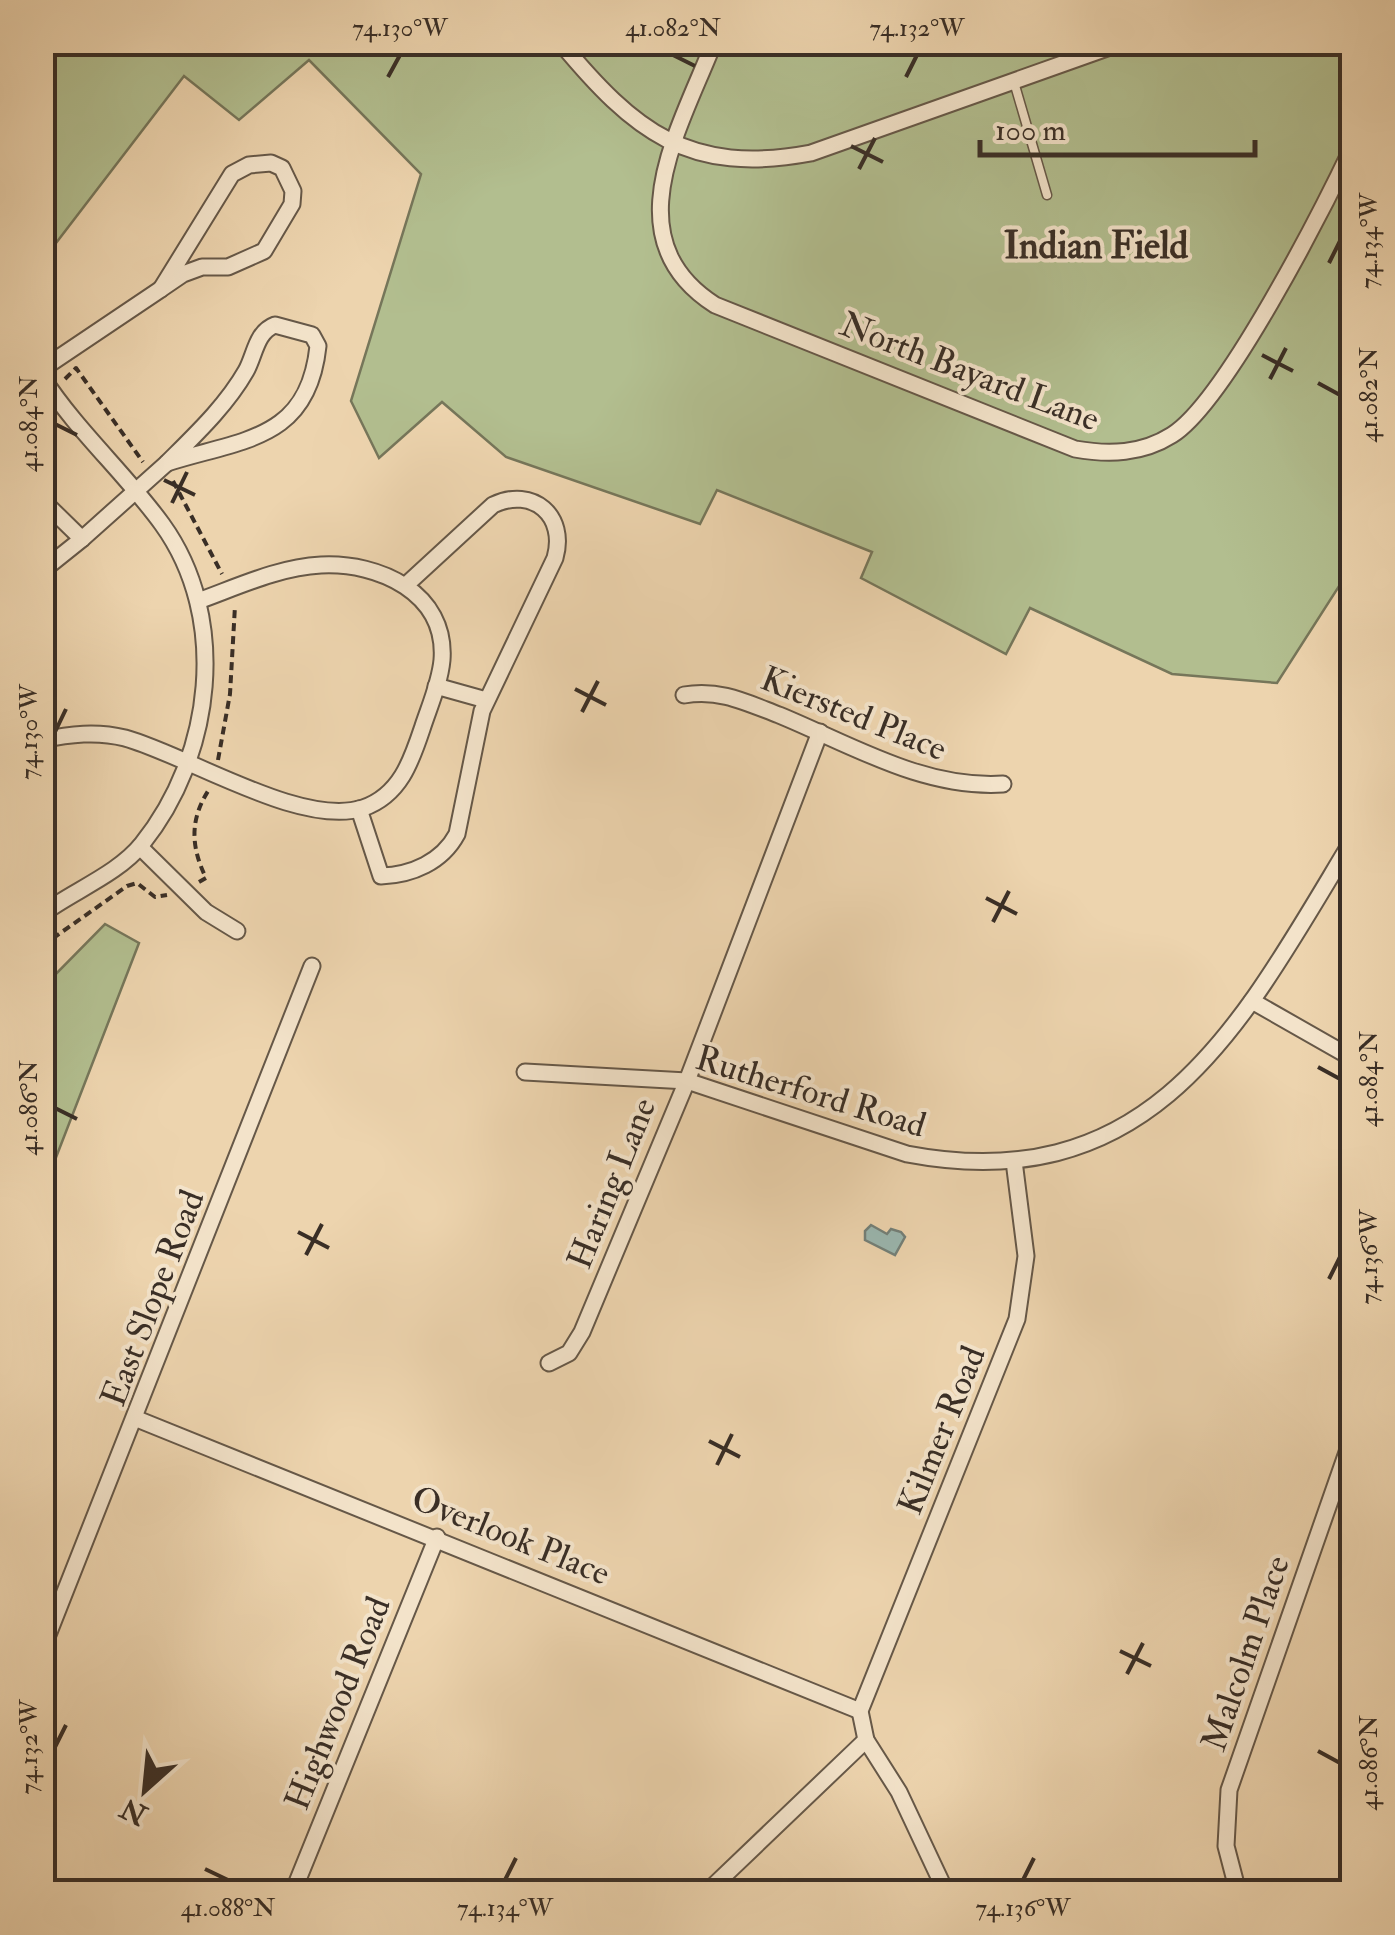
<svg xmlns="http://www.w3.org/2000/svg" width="1395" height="1935" viewBox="0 0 1395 1935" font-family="'IM FELL Double Pica',serif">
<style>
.green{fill:#b2be8f;stroke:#76765a;stroke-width:2.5}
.water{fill:#9ab7b0;stroke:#738079;stroke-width:2.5}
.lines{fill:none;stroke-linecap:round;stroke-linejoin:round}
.lane-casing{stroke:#665848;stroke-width:11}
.street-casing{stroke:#665848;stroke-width:19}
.path{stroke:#392e26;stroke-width:4;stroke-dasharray:8 5;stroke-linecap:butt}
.lane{stroke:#f3e3ca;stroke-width:8}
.street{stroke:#f3e3ca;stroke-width:15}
.ticks{fill:none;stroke:#392e26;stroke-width:4}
.labels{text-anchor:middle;stroke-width:8;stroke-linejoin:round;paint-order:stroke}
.street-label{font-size:35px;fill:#392e26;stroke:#f3e3ca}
.neighbourhood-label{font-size:38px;font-weight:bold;fill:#392e26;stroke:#f3e3ca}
.neatline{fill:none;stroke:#392e26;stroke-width:4}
.ticks-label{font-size:25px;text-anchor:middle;fill:#392e26}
</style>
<rect width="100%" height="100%" fill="#edd4ae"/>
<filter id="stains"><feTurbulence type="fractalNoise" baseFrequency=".002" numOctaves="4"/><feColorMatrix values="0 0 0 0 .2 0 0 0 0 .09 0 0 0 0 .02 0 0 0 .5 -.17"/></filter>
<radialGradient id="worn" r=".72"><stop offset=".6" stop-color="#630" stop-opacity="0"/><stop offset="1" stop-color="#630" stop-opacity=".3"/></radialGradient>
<g class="green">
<polygon points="43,43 1352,43 1352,566 1277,683 1172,674 1030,608 1006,654 861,578 872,552 717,490 700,524 506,457 442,402 379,458 351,401 421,174 309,60 239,120 184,76 43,260"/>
<polygon points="105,924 139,943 43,1191 43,987"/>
</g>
<polygon class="water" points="871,1225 887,1234 891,1229 901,1232 905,1237 895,1255 865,1240 865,1231"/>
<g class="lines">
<defs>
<polyline id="lane" points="1014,82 1047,195"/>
<g id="street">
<path d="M560,42C634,131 688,176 811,153L1124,42"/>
<path d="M714,42C680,129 612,239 715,305L1075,449C1109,455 1142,454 1172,435C1225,402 1322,211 1352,148"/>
<polygon points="271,163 282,168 293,191 292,204 264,251 228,267 202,267 183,274 161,289 232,174 249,165"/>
<path d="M275,325L312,335L318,346C308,441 242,439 167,463C195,435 226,406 246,371C255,355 256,332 275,325Z"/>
<polyline points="42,369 161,289"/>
<path d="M42,377C77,431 125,473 162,524C230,618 213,756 142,844C118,874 73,891 42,914"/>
<polyline points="42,500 82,539 42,571"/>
<polyline points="82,539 167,463"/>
<polyline points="436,686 486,700"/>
<path d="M684,695C720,689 745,702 779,715C852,745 923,789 1003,784"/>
<path d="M42,740C70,734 97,731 125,738C187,755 301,828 363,808C401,795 412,759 423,726C430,705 440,682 442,660C447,593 379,562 321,565C279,567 237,587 198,601"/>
<path d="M359,809L381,876C412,875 442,862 457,834L482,711L555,558C567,516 533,486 493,505L406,585"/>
<polyline points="140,847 206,912 237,931"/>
<polyline points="1252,1001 1352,1058"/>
<path d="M525,1072L687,1081L907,1154C1155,1201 1243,1021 1352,841"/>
<polyline points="549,1363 569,1353 582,1332 687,1081 820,732"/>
<polyline points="137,1419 860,1711"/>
<polyline points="42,1650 312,966"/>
<polyline points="293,1892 437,1537"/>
<polyline points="707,1892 866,1740"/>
<polyline points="946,1892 899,1792 866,1740 860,1711 1017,1319 1026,1256 1014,1161"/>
<polyline points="1238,1892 1226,1846 1229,1790 1352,1438"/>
</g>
</defs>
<use href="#lane" class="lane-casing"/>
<use href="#street" class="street-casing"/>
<g class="path">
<polyline points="65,379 76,368 143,462"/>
<polyline points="42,415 49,442 42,474"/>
<polyline points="173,481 222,574"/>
<polyline points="218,760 230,694 235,606"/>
<path d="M199,882L206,878C190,845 190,818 210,788"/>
<polyline points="42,946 127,886 137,883 155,897 167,895"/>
</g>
<use href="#lane" class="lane"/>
<use href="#street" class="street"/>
</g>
<path class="ticks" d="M673,55L695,66M388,77L400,55M906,77L917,55M851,146L883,162M859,169L875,138M1329,263L1340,241M1262,355L1293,371M1270,379L1286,348M1318,383L1340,395M55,424L77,435M164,480L195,495M172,503L187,472M575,689L606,705M582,712L598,681M55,732L66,709M986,898L1017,914M993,922L1009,891M1318,1067L1340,1079M55,1108L77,1119M298,1232L329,1248M306,1255L322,1224M1329,1279L1340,1257M709,1441L740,1457M717,1465L732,1434M1120,1651L1151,1666M1127,1674L1143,1643M55,1747L66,1725M1318,1751L1340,1763M205,1869L228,1880M505,1880L516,1858M1023,1880L1034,1858"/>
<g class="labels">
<g class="street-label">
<text transform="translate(970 371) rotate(21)" y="12">North Bayard Lane</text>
<text transform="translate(854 713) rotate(22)" y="12">Kiersted Place</text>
<text transform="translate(811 1091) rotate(17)" y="12">Rutherford Road</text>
<text transform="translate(611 1183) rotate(-68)" y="12">Haring Lane</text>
<text transform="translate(152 1298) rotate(-69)" y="12">East Slope Road</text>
<text transform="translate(941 1430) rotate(-68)" y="12">Kilmer Road</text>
<text transform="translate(511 1535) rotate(22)" y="12">Overlook Place</text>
<text transform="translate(1245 1653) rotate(-71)" y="12">Malcolm Place</text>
<text transform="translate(337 1703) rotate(-68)" y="12">Highwood Road</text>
</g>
<g class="neighbourhood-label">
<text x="1096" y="258">Indian Field</text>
</g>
</g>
<rect width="1395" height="1935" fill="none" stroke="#edd4ae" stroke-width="110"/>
<g transform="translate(145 1790) rotate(207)" stroke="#f3e3ca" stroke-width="8" paint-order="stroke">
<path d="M0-8L18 38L0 25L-18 38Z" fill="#392e26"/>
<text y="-15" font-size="28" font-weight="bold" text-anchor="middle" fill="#392e26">N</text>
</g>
<path d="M980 140v15h275v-15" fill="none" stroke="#392e26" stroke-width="5"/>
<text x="995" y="140" font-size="30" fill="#392e26" stroke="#f3e3ca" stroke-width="8" paint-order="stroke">100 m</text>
<rect x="55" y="55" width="1285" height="1825" class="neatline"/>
<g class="ticks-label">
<text x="400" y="36">74.130°W</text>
<text x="673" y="36">41.082°N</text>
<text x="917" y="36">74.132°W</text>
<text transform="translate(1368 241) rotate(-90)" y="9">74.134°W</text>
<text transform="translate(1368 395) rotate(-90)" y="9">41.082°N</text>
<text transform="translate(28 424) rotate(-90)" y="9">41.084°N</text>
<text transform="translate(28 732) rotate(-90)" y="9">74.130°W</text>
<text transform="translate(1368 1079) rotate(-90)" y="9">41.084°N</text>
<text transform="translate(28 1108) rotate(-90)" y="9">41.086°N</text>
<text transform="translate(1368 1257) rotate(-90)" y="9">74.136°W</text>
<text transform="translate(28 1747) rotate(-90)" y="9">74.132°W</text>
<text transform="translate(1368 1763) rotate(-90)" y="9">41.086°N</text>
<text x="228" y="1916">41.088°N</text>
<text x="505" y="1916">74.134°W</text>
<text x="1023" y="1916">74.136°W</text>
</g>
<rect width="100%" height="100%" filter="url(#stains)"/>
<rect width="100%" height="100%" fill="url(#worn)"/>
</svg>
